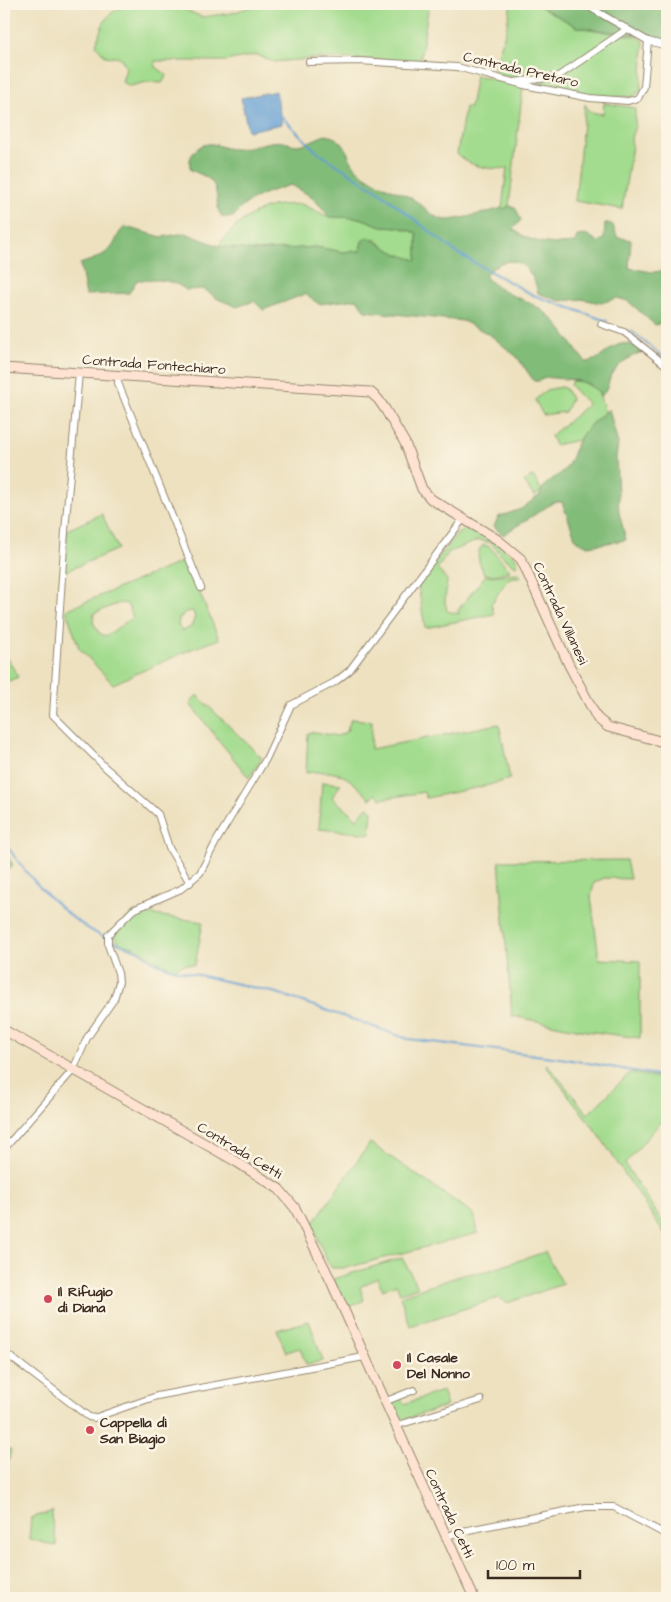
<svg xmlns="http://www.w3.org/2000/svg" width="671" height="1602" viewBox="0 0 671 1602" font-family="'Architects Daughter',sans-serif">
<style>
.green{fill:#a3dc8e;stroke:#6f8356;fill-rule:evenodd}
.forest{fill:#82bc79;stroke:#5e734c}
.water{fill:#629ed3;stroke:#4e6478}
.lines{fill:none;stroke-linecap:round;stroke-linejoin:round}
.stream{stroke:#629ed3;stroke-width:2}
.street-casing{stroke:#94866f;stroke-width:8}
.secondary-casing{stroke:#94866f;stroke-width:11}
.street{stroke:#fff;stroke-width:6}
.secondary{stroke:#fee3d2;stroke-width:9}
.poi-dot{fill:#d1495b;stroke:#fcf5e5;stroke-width:2}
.labels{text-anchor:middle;stroke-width:5;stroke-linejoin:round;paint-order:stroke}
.street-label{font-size:14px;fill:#3b2a1e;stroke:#fcf5e5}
.poi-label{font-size:14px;font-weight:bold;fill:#3b2a1e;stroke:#fcf5e5;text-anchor:start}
</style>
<rect width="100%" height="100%" fill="#fcf5e5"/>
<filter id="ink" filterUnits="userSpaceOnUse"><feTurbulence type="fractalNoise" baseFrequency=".02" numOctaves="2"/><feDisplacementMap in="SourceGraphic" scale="10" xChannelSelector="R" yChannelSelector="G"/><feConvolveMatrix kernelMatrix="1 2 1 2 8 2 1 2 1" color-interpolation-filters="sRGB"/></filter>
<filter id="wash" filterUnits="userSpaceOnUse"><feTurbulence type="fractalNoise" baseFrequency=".0096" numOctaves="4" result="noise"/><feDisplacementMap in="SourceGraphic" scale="20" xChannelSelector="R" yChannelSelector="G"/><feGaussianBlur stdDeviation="1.12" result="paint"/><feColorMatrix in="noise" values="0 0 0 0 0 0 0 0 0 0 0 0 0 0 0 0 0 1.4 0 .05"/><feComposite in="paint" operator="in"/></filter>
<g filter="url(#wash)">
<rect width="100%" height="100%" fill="#ede1c0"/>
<g class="green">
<path d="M132,4H156L178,7L202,17L232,13L259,4H324L325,11L333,4H429L420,61L321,58L273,62L257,55L225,61H155L156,67L167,75L162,83L147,82L130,86L122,82L126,68L121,58L105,56L96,45C103,21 106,11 132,4Z"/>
<polygon points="511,4 536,4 577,27 637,37 644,41 641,90 633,97 594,96 523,83 524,80 498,75 494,68 506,30"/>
<path d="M476,75L523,87L509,206L504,209L502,208L507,168C490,170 470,167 457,154L465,107L470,108Z"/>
<polygon points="604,103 635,108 635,126 631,138 632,146 622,209 575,201 585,104 589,112 603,114"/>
<path d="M301,204L329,217L360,218L381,226L398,227L417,233V260C400,257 387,250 375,239L362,241L360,251L343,252L316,247L255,251L219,246C230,228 252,211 273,206C281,204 292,205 301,204Z"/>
<polygon points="572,381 583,382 598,391 605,412 592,423 579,440 555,445 551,436 586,406 587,403 570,385"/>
<polygon points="561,387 566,389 571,399 565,412 543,415 535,400 546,390"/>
<polygon points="533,476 542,491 534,496 524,482"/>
<polygon points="102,514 118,549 64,572 67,530"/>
<path d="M468,528L475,529L514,556L518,562L516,566L504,558L491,543L479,540L449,552L437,569L447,580L445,602L447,611L459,614L458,610L485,576C496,576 507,574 518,573L521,577C517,578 512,576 509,579C505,581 496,598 491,604L494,614L425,628L418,585L457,534Z"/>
<path d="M483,545L490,547L510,571L494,575L484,574C480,563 474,554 483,545Z"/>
<path d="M186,560L219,639L194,648L113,684L79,648L66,610ZM120,603L127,604L133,617L106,636L99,633L93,622L94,613ZM193,611L195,617L191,627L182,631L178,625L179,619L185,612Z"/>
<polygon points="8,659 18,677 4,683 4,661"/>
<polygon points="197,695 262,758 249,778 190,704"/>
<path d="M351,719L372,721L371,749L499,724L510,779L485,786L426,798L424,792L381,799L376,794L370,799C347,775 340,769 306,773L308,733L313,732L338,736L347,731Z"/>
<polygon points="322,782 341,784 332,797 357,819 368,806 372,811 370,834 319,829"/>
<polygon points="626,860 630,879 604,878 594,883 591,897 599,959 640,961 640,1038 586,1031 512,1016 499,861"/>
<polygon points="134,912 203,922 195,965 185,964 174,969 158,962 134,947 121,944 113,936 114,930"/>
<polygon points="547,1064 588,1114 630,1073 667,1079 667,1114 625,1164 667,1229 667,1238 599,1135 546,1066"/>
<polygon points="370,1143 474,1214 478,1233 346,1268 332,1268 327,1261 312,1225"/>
<polygon points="545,1252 563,1284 507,1303 498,1298 410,1326 400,1296 466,1274 487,1271"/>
<polygon points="402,1258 418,1287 400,1293 396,1284 383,1290 377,1278 360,1287 364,1300 346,1309 333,1279"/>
<polygon points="309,1321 323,1361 306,1364 300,1348 286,1352 277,1330"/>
<polygon points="442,1391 447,1406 396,1422 388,1403 401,1398 404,1404"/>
<polygon points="4,1447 11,1449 4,1486"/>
<polygon points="53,1511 51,1516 57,1546 29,1539 31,1518"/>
</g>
<g class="forest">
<polygon points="536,4 667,4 667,43 656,38 577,27"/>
<path d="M326,135C350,140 344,156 358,170C374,186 398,189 416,201C426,208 432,218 445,220C453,221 493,211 502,208L504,209L509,206L515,207L521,220L513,229C532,244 552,245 575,243L577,236L588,235L598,242L604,239L605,223H608L613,225L617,237L631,240L629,268L652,272L667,271V321L655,325L628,301L617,298L601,303L582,299L560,301L538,293C532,262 507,249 485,276C501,296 528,298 547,314C563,327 572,347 586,362C610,360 613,330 645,351C630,356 617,364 610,378C607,386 608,390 601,396C591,377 563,380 545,377L539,381H534L517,357L489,334L463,321L365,311L357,299L319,304L305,294L263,310L254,301L237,307L218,299L204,289L186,290C171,278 155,280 137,280L129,293L86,295L80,264C91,260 103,257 112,247C117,240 117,233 125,227L162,237L185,233L219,246L255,251L316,247L343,252L360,251L362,241L368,237L397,254L417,260V233L398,227L381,226L360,218L329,217C318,201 308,193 290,185C268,192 247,198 233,217H222C214,206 220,193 212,182C207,176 197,173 191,170C187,159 193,149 204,145C215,141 222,149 233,149C246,150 259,144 271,142C282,140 288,144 297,145C306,145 317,137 326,135Z"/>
<path d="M609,409L618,444L616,457L619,513L626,540L588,546L576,540L562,502H554L503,535L494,527L498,517L521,509L540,495C544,479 558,479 566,468C571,461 574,451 577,443C585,428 597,419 609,409Z"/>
<polygon points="4,851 13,865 4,875"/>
</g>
<polygon class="water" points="276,91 282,124 248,131 241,98"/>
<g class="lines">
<g class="stream">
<polyline points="280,115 317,152 381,193 457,253 533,295 607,321"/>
<polyline points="630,330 667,360"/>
<path d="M4,841C26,876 67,921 106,938"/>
<polyline points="112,941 139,951 152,961 172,969 277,993 408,1039 560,1058 667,1077"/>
</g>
</g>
</g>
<g filter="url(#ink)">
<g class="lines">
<defs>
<g id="street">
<polyline points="584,4 648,41 667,46"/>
<polyline points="309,62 359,61 457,67 524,85 590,98 628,101 638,98 644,87 648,41"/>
<polyline points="514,82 557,77 627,29"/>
<polyline points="601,324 624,332 667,366"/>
<polyline points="79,373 65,531 53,715 106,768 158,814 169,848 190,883"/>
<polyline points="118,375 118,383 201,588"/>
<polyline points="4,1149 73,1070 87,1038 114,999 119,982 118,973 108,945 108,935 133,910 181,889 200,873 217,840 266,759 291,705 335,682 349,671 463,519"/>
<polyline points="4,1352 89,1417 94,1418 157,1396 364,1357"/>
<polyline points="384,1402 414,1390"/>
<polyline points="395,1426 481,1400"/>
<polyline points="446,1537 458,1532 586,1507 614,1507 667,1535"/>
</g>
<g id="secondary">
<polyline points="4,368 370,392 378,399 385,409 405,443 422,489 431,499 498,540 521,559 569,665 597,718 608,727 667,743"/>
<polyline points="4,1030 237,1162 279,1189 295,1208 330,1279 474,1598"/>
</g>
</defs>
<use href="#street" class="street-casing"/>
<use href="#secondary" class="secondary-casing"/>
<use href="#street" class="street"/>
<use href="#secondary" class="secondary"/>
</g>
</g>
<g class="poi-dot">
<circle cx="48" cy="1299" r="5"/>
<circle cx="397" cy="1365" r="5"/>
<circle cx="90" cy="1430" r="5"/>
</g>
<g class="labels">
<g class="street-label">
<text transform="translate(521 69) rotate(13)" y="5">Contrada Pretaro</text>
<text transform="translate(154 364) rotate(4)" y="5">Contrada Fontechiaro</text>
<text transform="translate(561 613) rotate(65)" y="5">Contrada Villanesi</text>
<text transform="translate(240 1150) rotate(31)" y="5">Contrada Cetti</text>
<text transform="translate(450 1513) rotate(65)" y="5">Contrada Cetti</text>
</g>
<g class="poi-label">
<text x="58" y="1296">Il Rifugio<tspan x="58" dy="16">di Diana</tspan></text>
<text x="407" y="1362">Il Casale<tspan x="407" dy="16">Del Nonno</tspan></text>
<text x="100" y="1427">Cappella di<tspan x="100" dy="16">San Biagio</tspan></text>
</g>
</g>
<rect width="671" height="1602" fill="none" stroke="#fcf5e5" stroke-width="20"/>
<path d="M488 1570v8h92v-8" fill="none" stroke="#3b2a1e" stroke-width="2.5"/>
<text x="496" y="1570" font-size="15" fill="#3b2a1e" stroke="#fcf5e5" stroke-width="4" paint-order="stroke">100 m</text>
</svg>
